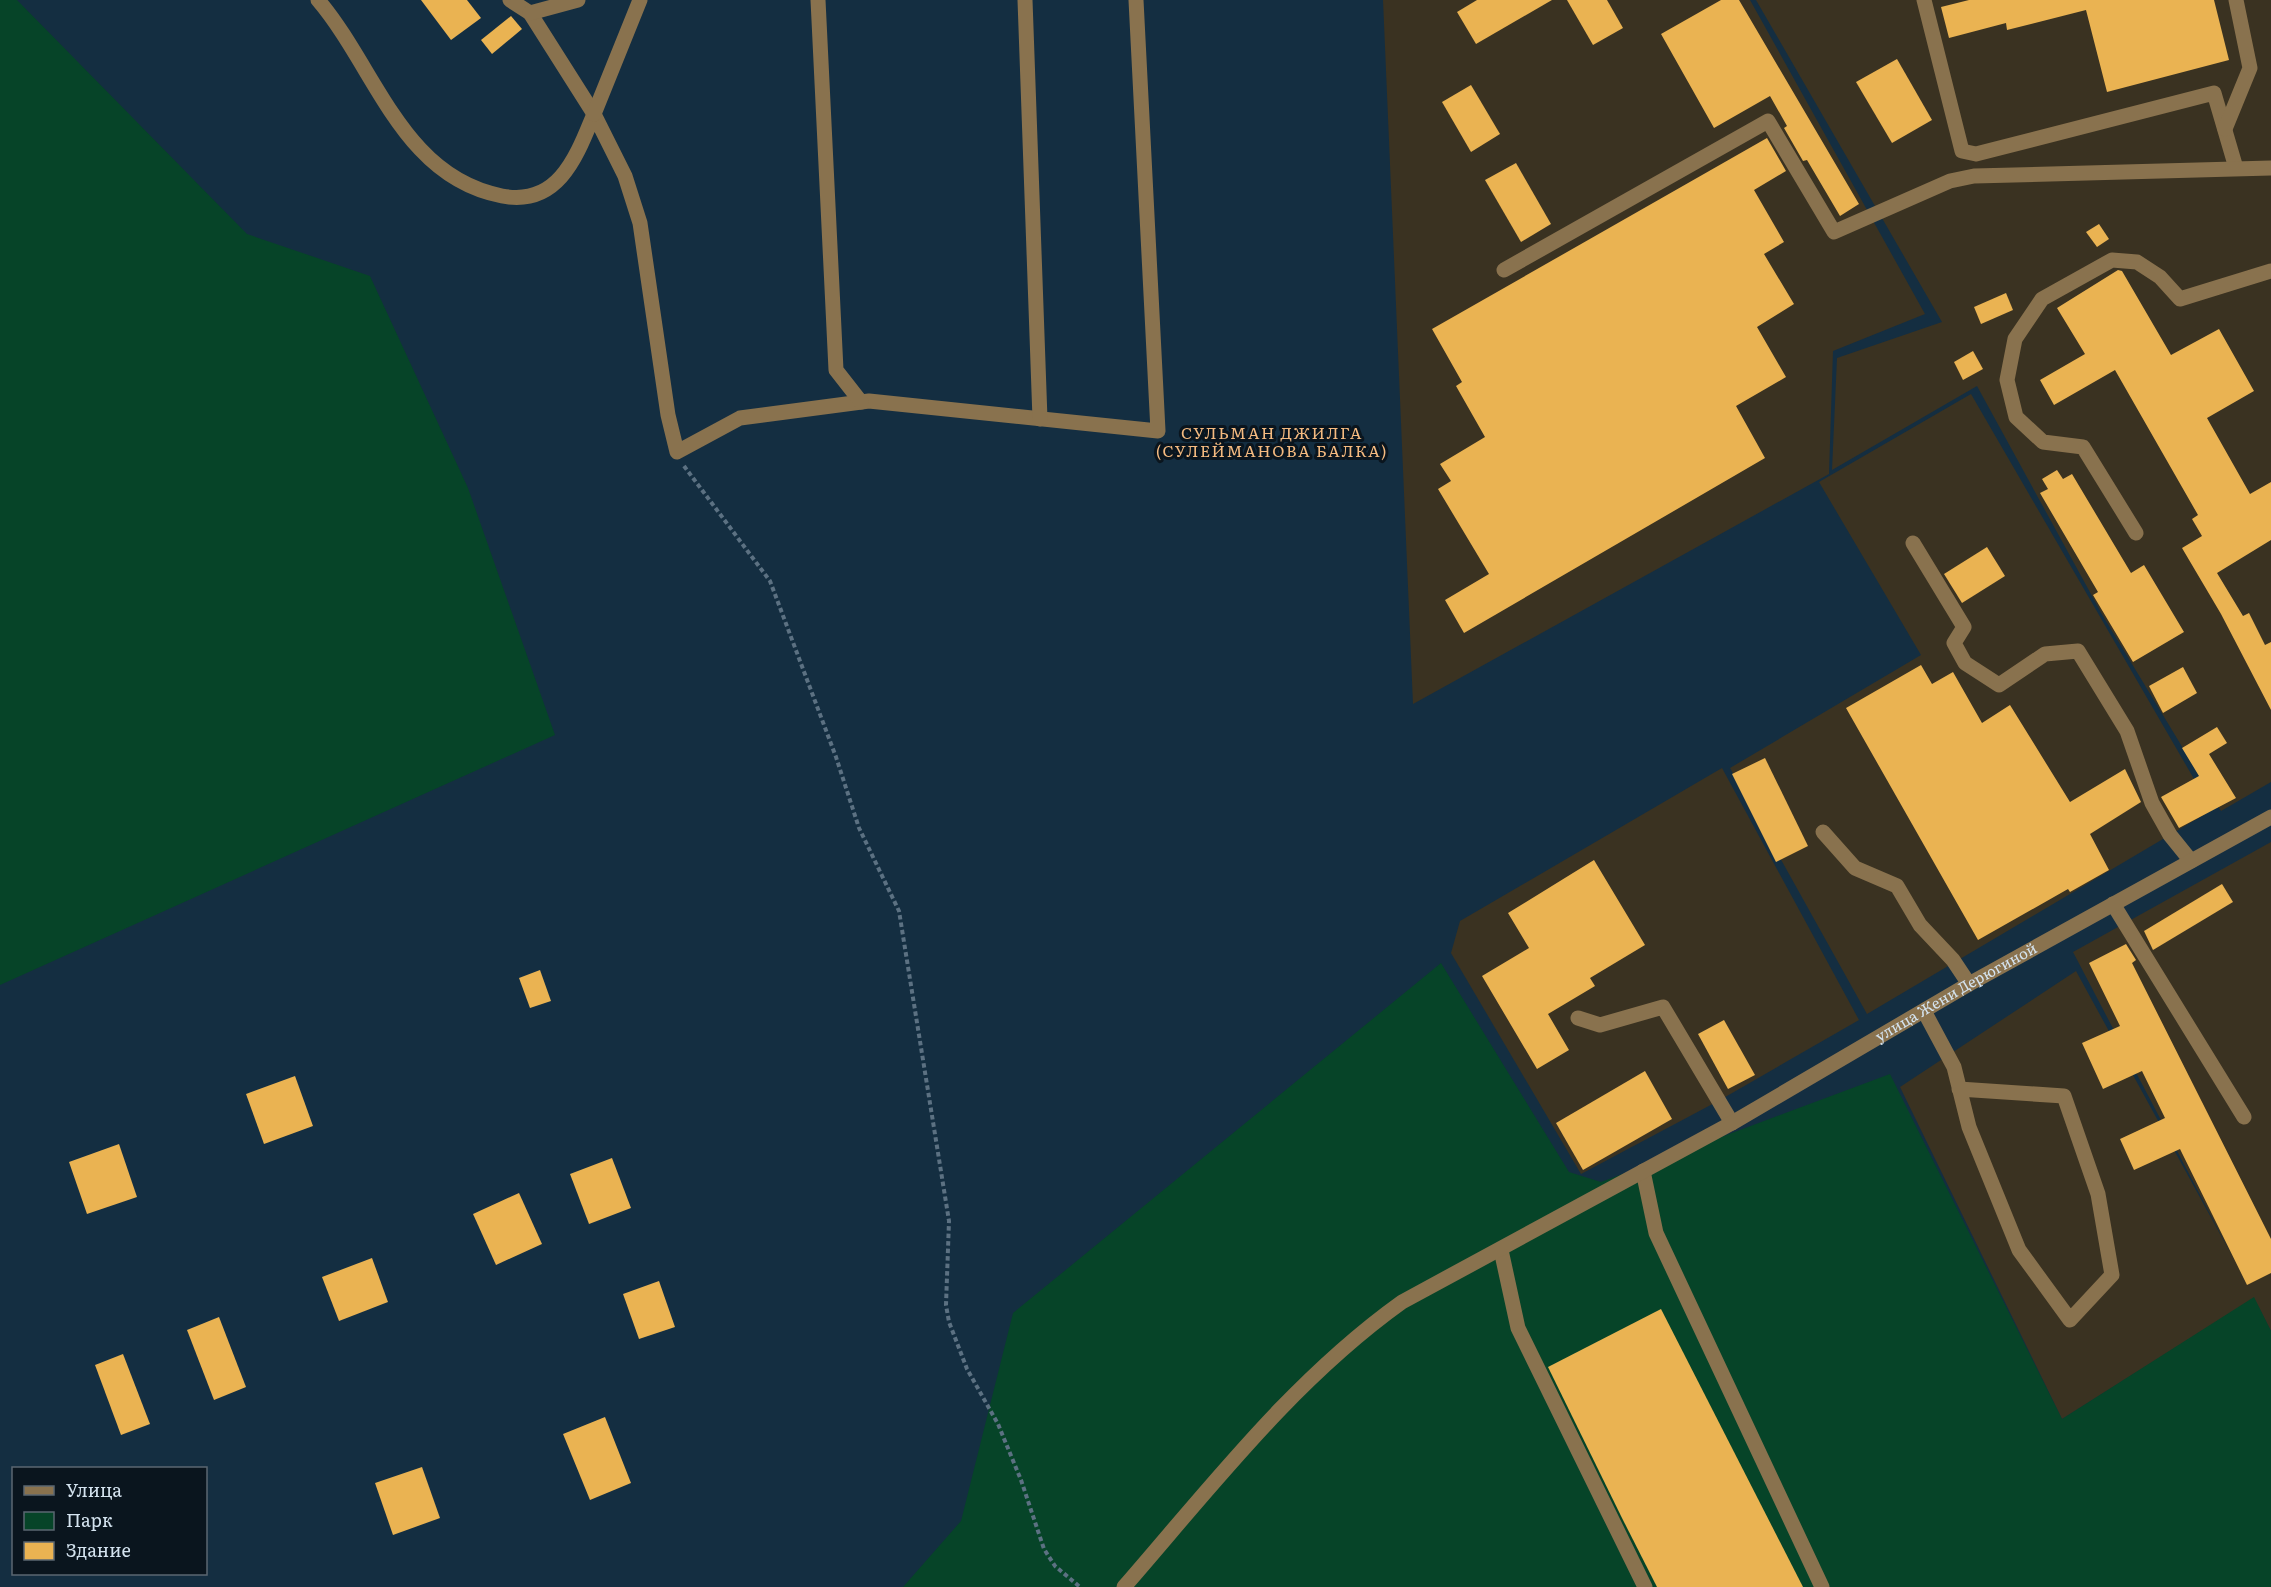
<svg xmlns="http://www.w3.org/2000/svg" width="2271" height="1587" viewBox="0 0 2271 1587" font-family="Literata,serif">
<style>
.industrial{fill:#3a3221}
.green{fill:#064428}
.building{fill:#eab352}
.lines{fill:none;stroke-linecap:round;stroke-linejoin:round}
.path{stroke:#5c7182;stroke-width:4;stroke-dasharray:4.5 3;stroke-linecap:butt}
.minor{stroke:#89724e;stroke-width:15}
.labels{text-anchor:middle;stroke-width:6;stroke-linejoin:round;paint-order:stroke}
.street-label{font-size:15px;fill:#d4e3ef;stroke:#0a151e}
.neighbourhood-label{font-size:16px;letter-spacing:1.5px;fill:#f5bb81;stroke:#0a151e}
</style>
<rect width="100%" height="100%" fill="#142e41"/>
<g class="industrial">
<polygon points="1383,0 1750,0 1925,314 1833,351 1829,474 1413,704"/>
<polygon points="1756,0 2271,0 2271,782 2221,811 2103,616 1977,386 1832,470 1837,358 1942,322"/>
<polygon points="1971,394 2212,810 1867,1014 1730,768 1921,655 1819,482"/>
<polygon points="1722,768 1859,1020 1720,1100 1581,1174 1451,953 1460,921"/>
<polygon points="2271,842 2271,1331 2254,1298 2062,1419 1900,1087 2076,971 2231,1254 2073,952"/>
</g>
<g class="green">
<polygon points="0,0 17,0 247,234 370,276 468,488 555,735 0,985"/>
<polygon points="1441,963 1569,1172 1601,1182 1890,1074 2062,1419 2254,1297 2271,1331 2271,1587 903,1587 961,1521 1013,1313"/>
</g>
<g class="building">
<polygon points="421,0 467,0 481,18 451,40"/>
<polygon points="1477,0 1552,0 1476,44 1457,12"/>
<polygon points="1567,0 1607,0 1623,28 1593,45"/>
<polygon points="1721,0 1739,0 1859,204 1840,216 1807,160 1803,161 1784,128 1787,126 1770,96 1714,128 1661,34"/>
<polygon points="1969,0 2214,0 2229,60 2107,92 2086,10 2007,30 2006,23 1949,38 1941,7"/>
<polygon points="511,16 522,29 492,54 481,40"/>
<polygon points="1897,59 1932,120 1892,143 1856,82"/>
<polygon points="1471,85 1500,134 1471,152 1442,102"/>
<polygon points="1767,138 1786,171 1754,190 1784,242 1764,254 1794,304 1757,327 1786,377 1736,406 1765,458 1464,633 1445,600 1489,574 1438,489 1451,481 1440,464 1485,437 1456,386 1462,382 1432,329"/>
<polygon points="1516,163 1551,224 1521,242 1485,180"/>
<polygon points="2099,224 2109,239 2097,247 2086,232"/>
<polygon points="2118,270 2122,271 2171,355 2219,329 2254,391 2207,418 2250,494 2271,482 2271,540 2217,573 2243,616 2249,613 2265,645 2271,642 2271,710 2221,614 2182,548 2202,536 2192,519 2198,515 2115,370 2054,405 2040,380 2085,354 2057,308"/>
<polygon points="2006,293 2013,310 1981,324 1974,307"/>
<polygon points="1973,351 1983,369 1963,380 1954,362"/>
<polygon points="2057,470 2063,479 2072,474 2131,573 2144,565 2184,632 2133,662 2093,595 2098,592 2040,493 2048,489 2042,479"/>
<polygon points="1987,547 2005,576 1962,603 1944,574"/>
<polygon points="1921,665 1932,684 1953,672 1982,723 2010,705 2070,802 2125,769 2141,802 2090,834 2109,870 2070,892 2068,889 1978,940 1846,708"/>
<polygon points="2183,667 2197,693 2163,713 2149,686"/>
<polygon points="2217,727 2227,743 2209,754 2236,798 2179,828 2161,797 2199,776 2182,748"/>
<polygon points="1765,758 1808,846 1776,862 1732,774"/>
<polygon points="1594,860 1645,945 1590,978 1595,986 1548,1014 1569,1050 1537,1069 1482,976 1529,948 1508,913"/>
<polygon points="2222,884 2233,902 2153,950 2144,931"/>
<polygon points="2126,944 2136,960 2132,963 2271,1239 2271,1273 2247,1285 2180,1149 2134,1170 2120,1139 2165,1118 2142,1071 2103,1089 2082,1043 2120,1026 2089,963"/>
<polygon points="540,970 551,1001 530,1008 519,978"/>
<polygon points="1724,1020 1755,1075 1728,1089 1698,1034"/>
<polygon points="1645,1071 1672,1119 1583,1170 1556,1123"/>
<polygon points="295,1076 313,1126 264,1144 246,1094"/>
<polygon points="119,1144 137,1197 87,1214 69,1162"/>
<polygon points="612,1158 631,1208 589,1224 570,1174"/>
<polygon points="519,1193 542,1244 496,1265 473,1214"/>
<polygon points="372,1258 388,1302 339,1321 322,1277"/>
<polygon points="659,1281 675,1327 639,1339 623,1294"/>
<polygon points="1661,1309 1803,1587 1657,1587 1622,1518 1548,1367"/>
<polygon points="219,1317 246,1387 214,1400 187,1330"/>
<polygon points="123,1354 150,1424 121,1435 95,1365"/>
<polygon points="605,1417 631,1483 590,1500 563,1434"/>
<polygon points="422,1467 440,1518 393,1535 375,1483"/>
</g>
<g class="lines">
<polyline class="path" points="684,466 770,581 836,757 859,828 899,911 949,1221 946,1305 949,1322 967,1369 998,1424 1021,1480 1044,1549 1055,1566 1080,1587"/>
<g class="minor">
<path d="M318,0C376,68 402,177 502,196C559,207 577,155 594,114L625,176L640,223L668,415L677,452L740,418L869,401L1158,431L1136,0"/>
<polyline points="510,0 530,13 594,114"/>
<polyline points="818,0 836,370 861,402"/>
<polyline points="1025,0 1040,419"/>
<polyline points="1924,0 1962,151 1976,154 2214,93 2236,168"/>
<polyline points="530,13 578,0"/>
<polyline points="594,114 640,0"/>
<polyline points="2225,129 2250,68 2236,0"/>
<polyline points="1504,270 1768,121 1834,232 1950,181 1974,176 2271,168"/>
<polyline points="2136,533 2083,447 2043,442 2016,417 2007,380 2015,339 2042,299 2112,260 2137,262 2160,277 2180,299 2271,271"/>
<polyline points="1913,543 1964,627 1954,643 1965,663 1999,685 2045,654 2078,651 2127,731 2152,803 2170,835 2191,861"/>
<polyline points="1823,832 1855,868 1897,886 1920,925 1953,960 1969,984"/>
<polyline points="2113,904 2244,1117"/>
<polyline points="1924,1011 1954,1067 1969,1127 2019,1250 2070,1320 2112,1275 2098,1194 2064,1096 1959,1089"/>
<polyline points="1578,1018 1600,1025 1663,1007 1732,1123"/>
<polyline points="1643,1171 1656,1233 1822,1587"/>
<polyline points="1501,1250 1518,1328 1645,1587"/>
<path id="s1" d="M1124,1587C1211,1487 1293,1380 1402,1302L1732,1123L1969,984L2271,817"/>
</g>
</g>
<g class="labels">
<g class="street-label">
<text dy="5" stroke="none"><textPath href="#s1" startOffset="1034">улица Жени Дерюгиной</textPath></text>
</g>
<g class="neighbourhood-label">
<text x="1272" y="439">СУЛЬМАН ДЖИЛГА<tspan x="1272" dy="18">(СУЛЕЙМАНОВА БАЛКА)</tspan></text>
</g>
</g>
<rect x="12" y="1467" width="195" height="108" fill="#0a151e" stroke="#5b6772" stroke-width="1.5"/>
<rect x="24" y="1486" width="30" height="9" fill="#89724e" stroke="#5b6772" stroke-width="1.5"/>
<text x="66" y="1497" font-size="18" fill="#d4e3ef">Улица</text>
<rect x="24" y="1512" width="30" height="18" fill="#064428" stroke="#5b6772" stroke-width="1.5"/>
<text x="66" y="1527" font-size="18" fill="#d4e3ef">Парк</text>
<rect x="24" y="1542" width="30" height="18" fill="#eab352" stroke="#5b6772" stroke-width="1.5"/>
<text x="66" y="1557" font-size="18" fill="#d4e3ef">Здание</text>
</svg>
